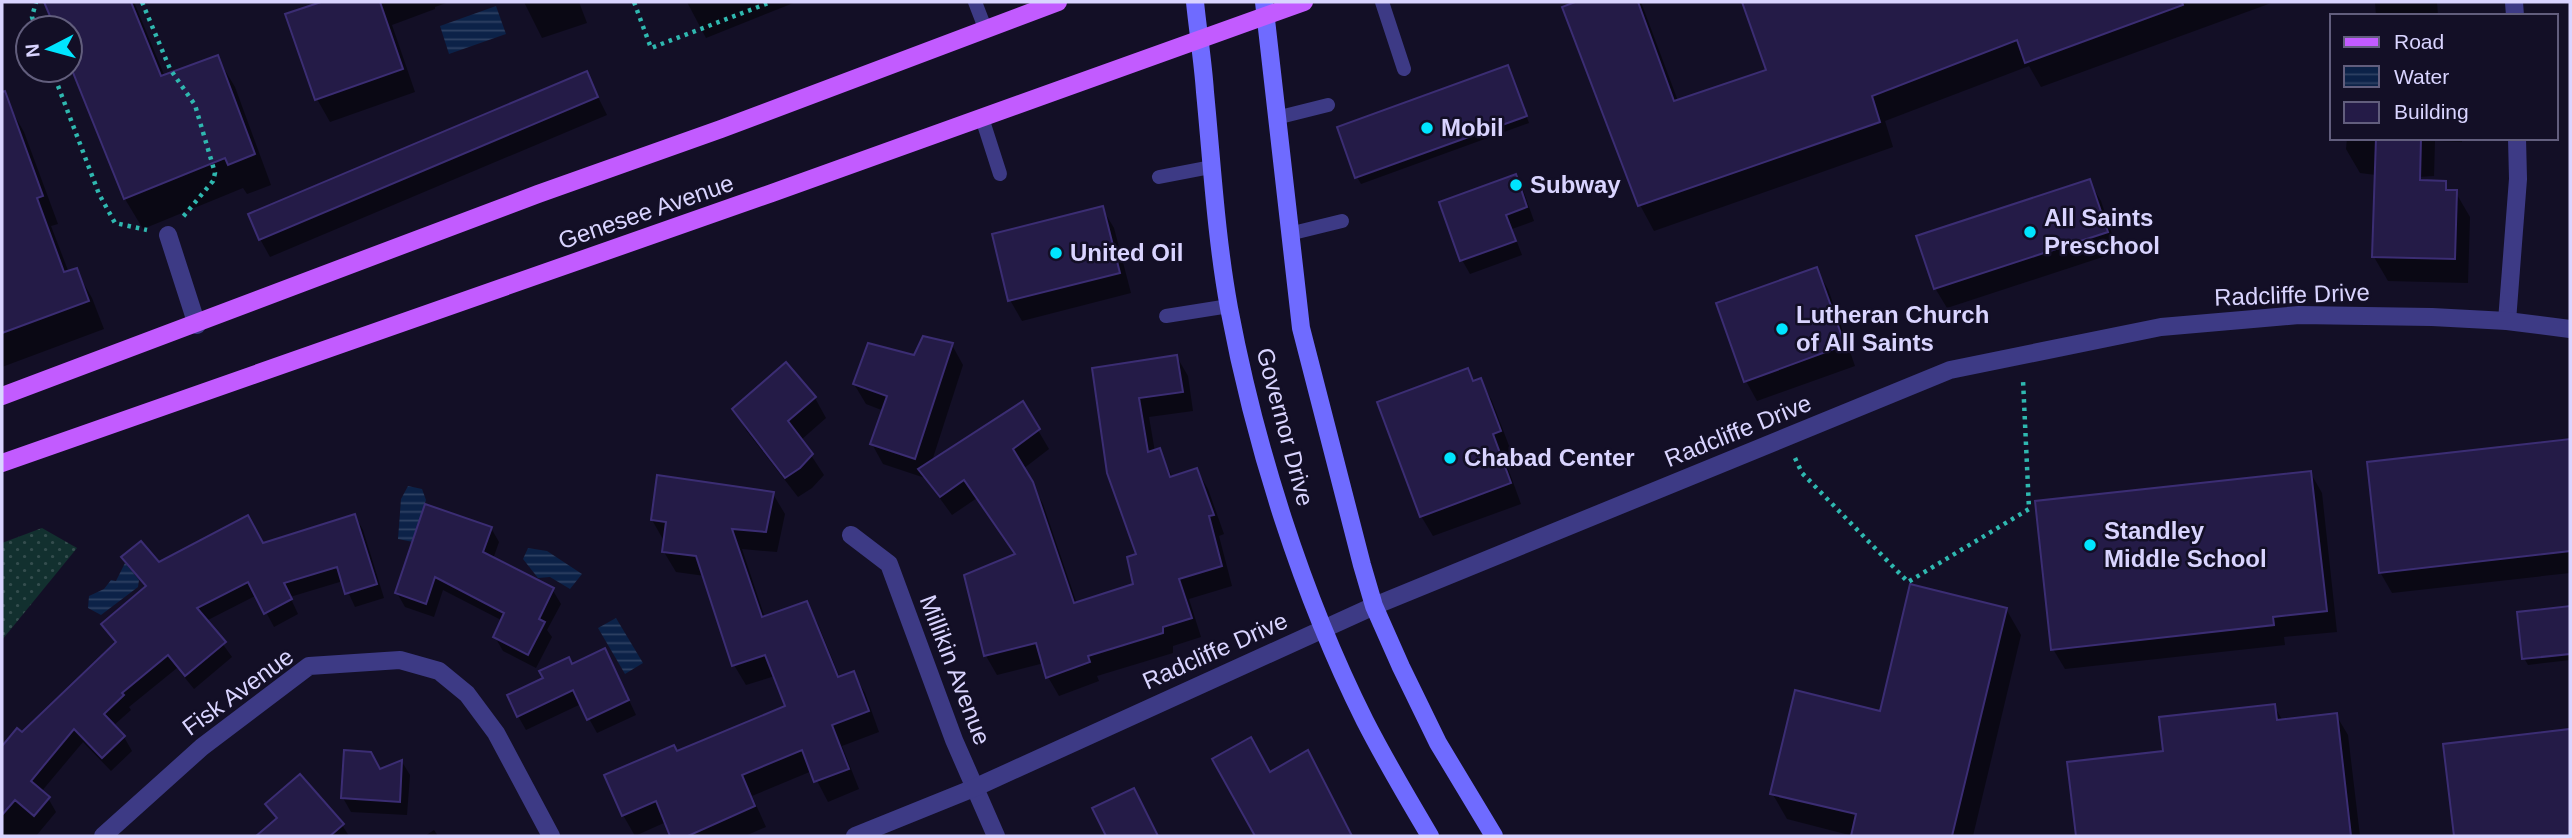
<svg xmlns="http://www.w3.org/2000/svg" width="2572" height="838" viewBox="0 0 2572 838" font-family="Arial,sans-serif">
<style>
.green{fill:url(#green-dots)}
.water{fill:url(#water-rules)}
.shadow{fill:#0007}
.building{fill:#241b47;stroke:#3b2d73;stroke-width:2}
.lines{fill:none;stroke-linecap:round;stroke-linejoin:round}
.path{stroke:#2fb8b0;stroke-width:4.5;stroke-dasharray:3.5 5;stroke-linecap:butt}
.lane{stroke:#3d3a85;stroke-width:14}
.street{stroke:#3d3a85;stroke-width:18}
.secondary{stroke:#6f6bff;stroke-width:18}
.primary{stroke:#c25bff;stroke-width:18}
.poi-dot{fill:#00e5ff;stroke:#130f26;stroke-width:2.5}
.labels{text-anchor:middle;stroke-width:5;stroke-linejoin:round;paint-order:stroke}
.poi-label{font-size:24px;font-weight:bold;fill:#d9d4ff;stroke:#130f26;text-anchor:start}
.street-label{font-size:24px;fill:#d9d4ff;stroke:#130f26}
</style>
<defs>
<pattern id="green-dots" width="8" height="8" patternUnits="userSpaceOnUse" patternTransform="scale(1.75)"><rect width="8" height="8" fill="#12302f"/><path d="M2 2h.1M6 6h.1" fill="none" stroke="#344d4e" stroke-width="1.8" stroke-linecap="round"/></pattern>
<pattern id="water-rules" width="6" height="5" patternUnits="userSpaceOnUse" patternTransform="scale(1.75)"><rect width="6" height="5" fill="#0c2248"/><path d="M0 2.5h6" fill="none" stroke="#2f4163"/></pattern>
</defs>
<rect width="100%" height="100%" fill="#130f26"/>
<polygon class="green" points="42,528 77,548 2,640 2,543"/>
<g class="water">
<polygon points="496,6 506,34 449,54 440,26"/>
<polygon points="408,486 422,489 426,500 413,542 398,539 401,499"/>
<polygon points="528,548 547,551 582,574 570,589 550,577 538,578 523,559"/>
<polygon points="125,563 139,580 138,587 101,615 88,608 89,596 104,589 111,580 116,581"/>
<polygon points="616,618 643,663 625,674 598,628"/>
</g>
<g class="shadow">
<polygon points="62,2 134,2 165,77 217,57 235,87 271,185 247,194 243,188 143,229 125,199 70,61 70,28 57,28 48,7"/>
<polygon points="327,2 449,2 435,7 435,9 392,25 415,92 330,122 317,99 287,16"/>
<polygon points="524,2 579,2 587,23 542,38"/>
<polygon points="687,2 796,2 706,38"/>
<polygon points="1580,2 1641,2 1678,101 1768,71 1746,6 1757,2 2274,2 2041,87 2029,66 1885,121 1893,147 1654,231 1640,205 1564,8"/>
<polygon points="2375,2 2437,2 2438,16 2376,16"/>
<polygon points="1508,67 1529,123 1361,184 1357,177"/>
<polygon points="586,73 607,115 270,257 260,239"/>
<polygon points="8,104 24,132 58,224 51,226 69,273 76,270 92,298 104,329 2,367 2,106"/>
<polygon points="2347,138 2462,138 2462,142 2435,141 2434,176 2418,177 2418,192 2456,193 2470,217 2468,283 2388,281 2374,257 2376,175 2360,173 2346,149"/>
<polygon points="1515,176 1523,190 1534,221 1512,229 1522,255 1470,274 1462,260"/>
<polygon points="2089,181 2101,201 2118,252 1947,308 1935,288"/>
<polygon points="1102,208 1114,228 1131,293 1022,321 1010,300"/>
<polygon points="1816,269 1828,289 1855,366 1757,401 1746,381"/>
<polygon points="952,345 963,365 932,461 1022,403 1049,449 1023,469 1043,504 1077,604 1135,585 1139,555 1094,369 1177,357 1188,376 1193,411 1149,417 1155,452 1159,450 1173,478 1197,470 1208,489 1224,534 1219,536 1232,586 1189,599 1201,637 1173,646 1173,653 1097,676 1099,681 1059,696 1048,677 1044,663 997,675 986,656 1016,555 977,498 952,515 925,478 883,464 872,444 884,411 866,404 854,384 915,357"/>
<polygon points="1468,370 1475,383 1481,381 1492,401 1511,451 1503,455 1521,504 1433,536 1421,516"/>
<polygon points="815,398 826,418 801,440 824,475 812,488 798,497 746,430 735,409"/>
<polygon points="2570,441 2570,573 2392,593 2380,572 2369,463"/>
<polygon points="2310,472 2322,493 2337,632 2284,637 2285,645 2065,669 2053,649"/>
<polygon points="773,494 785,514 777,552 742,549 765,618 806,603 818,624 840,678 853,673 865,693 879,732 842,746 859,789 828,802 812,771 752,796 766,827 745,836 672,836 666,822 635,836 623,815 677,753 787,707 775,676 746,685 734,665 705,576 676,572 664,552 664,541 652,520"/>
<polygon points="355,516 363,530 384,598 355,607 343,581 290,597 298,614 274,627 257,595 206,621 232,657 194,689 177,668 129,707 131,710 113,726 124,737 132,751 111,771 83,742 41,792 48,798 56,812 36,836 2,836 2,748 17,730 23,735 116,645 103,624 146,588 124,557 158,564 263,544"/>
<polygon points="491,528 499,542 493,559 552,589 561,604 547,630 552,637 536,668 503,651 495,637 503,621 443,590 434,617 405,607 397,593"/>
<polygon points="2570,608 2570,660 2528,665 2524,658 2518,613"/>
<polygon points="2006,609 2021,635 1973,836 1853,836 1787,819 1772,793 1881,713"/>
<polygon points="612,664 636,715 597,733 581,704 526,730 518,716 572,666"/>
<polygon points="2274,706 2283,721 2336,715 2348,735 2360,836 2077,836 2069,763 2165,752"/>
<polygon points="2570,731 2570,836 2456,836 2445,745"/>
<polygon points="1308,752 1352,836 1257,836 1214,760 1270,774"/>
<polygon points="402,762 410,775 407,815 351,812 343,798 380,771"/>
<polygon points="268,805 342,825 349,836 258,836 277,820"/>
<polygon points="434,830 438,836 425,836"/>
</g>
<g class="building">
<polygon points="44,2 131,2 161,76 218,55 255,154 228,165 225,158 124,199 70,65 70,28 55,28"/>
<polygon points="321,2 380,2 403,69 315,100 285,14"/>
<polygon points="1575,2 1638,2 1674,101 1766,70 1742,2 2182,2 2183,5 2025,63 2017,40 1872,96 1880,122 1638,206 1562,7"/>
<polygon points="1508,65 1527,116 1355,178 1337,127"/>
<polygon points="587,71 598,97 259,240 248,214"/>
<polygon points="5,91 43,196 37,198 64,272 77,268 89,301 2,333 2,92"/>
<polygon points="2376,138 2421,138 2420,180 2446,181 2446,190 2457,190 2455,259 2372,257"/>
<polygon points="1516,174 1527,207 1506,215 1516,241 1460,261 1439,202"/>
<polygon points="2090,179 2108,232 1934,289 1916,236"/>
<polygon points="1103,206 1120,273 1008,301 992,234"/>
<polygon points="1817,267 1845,345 1744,382 1716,303"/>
<polygon points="923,336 953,343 915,459 870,444 887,396 853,384 868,343 914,355"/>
<polygon points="1177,355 1183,392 1139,398 1148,452 1160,448 1170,477 1197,468 1214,515 1209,516 1222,566 1179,579 1192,618 1163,627 1163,633 1088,656 1090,662 1046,678 1036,643 984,656 964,575 1015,554 964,480 940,497 918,469 1023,401 1040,429 1013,449 1033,482 1074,603 1133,584 1127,557 1136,554 1107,473 1092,368"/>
<polygon points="786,362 816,397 788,421 813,454 800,468 785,478 732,409"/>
<polygon points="1468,368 1473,381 1481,378 1501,431 1493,434 1511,483 1420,517 1377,402"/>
<polygon points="2570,439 2570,551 2379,573 2367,462"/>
<polygon points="2311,471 2327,611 2273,617 2274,625 2051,650 2035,501"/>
<polygon points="657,475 774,492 766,532 732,529 762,617 807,601 838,677 854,671 869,711 832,725 849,769 814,782 802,750 742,775 755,806 688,836 670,836 656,801 622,816 604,775 674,745 677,751 785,706 765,655 732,666 696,556 662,552 666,522 651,520"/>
<polygon points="425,504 492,527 483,552 554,588 539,619 545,622 528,655 493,637 504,613 435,577 426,604 395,593"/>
<polygon points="355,514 377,584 345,594 337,567 284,583 292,599 264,614 248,582 197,608 226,642 185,676 168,655 122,693 124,695 104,714 125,736 102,758 74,729 31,781 50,797 34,816 15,800 2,815 2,746 17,728 22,732 116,642 101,624 146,586 121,557 141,541 159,562 248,515 263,543"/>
<polygon points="1910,584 2007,608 1952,836 1851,836 1856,814 1770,794 1795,690 1880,711"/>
<polygon points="2570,606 2570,654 2522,659 2517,612"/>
<polygon points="605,648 629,700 587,720 573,690 517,717 507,695 543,678 539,671 569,657 572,664"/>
<polygon points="2275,704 2277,720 2337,713 2351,836 2076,836 2067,762 2163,751 2159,717"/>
<polygon points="2570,729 2570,836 2454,836 2443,744"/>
<polygon points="1251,737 1270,772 1308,750 1352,836 1255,836 1212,759"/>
<polygon points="344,750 371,752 380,769 402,760 400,802 341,798"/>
<polygon points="300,774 344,824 330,836 256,836 277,818 265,804"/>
<polygon points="1134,788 1158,836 1106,836 1092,808"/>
</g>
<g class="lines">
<g class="path">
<polyline points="142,2 170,69 195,105 215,173 213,181 182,218"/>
<polyline points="634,2 651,48 771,2"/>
<polyline points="36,28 32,17 36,2"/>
<polyline points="52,70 99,194 115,223 147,230"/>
<polyline points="1795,458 1802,473 1908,582 2029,509 2023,380"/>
</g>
<g class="lane">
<polyline points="975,2 985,28"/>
<polyline points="1382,2 1404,69"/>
<polyline points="982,118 1000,174"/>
<polyline points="1276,118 1328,105"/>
<polyline points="1159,177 1211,167"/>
<polyline points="1289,234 1342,221"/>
<polyline points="1166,316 1229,306"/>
</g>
<g class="street">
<polyline points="2514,2 2515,16"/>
<polyline points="168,235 197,325"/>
<polyline points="2507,321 2518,179 2517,138"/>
<polyline points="851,535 889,564 954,740 996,836"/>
<polyline points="103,836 202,747 309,666 400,660 439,671 467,694 496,733 551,836"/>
<polyline points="855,836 974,788 1374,606 1950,370 2161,327 2299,315 2432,317 2507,321 2570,329"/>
</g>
<g class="secondary">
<path d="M1195,2C1198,32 1203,62 1205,92C1212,164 1216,237 1229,308C1255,446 1302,595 1365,721C1385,760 1408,799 1430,836"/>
<polyline points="1264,2 1301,328 1362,565 1374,606 1401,667 1438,743 1494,836"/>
</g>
<g class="primary">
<polyline points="2,396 538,194 721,129 1058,2"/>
<polyline points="2,463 772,193 1304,2"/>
</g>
</g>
<g class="poi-dot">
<circle cx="1427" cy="128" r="7"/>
<circle cx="1516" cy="185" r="7"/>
<circle cx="2030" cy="232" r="7"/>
<circle cx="1056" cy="253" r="7"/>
<circle cx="1782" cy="329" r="7"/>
<circle cx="1450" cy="458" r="7"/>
<circle cx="2090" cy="545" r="7"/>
</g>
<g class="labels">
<g class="poi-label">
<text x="1441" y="136">Mobil</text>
<text x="1530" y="193">Subway</text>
<text x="2044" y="226">All Saints<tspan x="2044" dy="28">Preschool</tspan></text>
<text x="1070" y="261">United Oil</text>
<text x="1796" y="323">Lutheran Church<tspan x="1796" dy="28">of All Saints</tspan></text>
<text x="1464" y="466">Chabad Center</text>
<text x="2104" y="539">Standley<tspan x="2104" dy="28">Middle School</tspan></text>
</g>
<g class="street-label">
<text transform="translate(646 212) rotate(-19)" y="8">Genesee Avenue</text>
<text transform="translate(2292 295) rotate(-2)" y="8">Radcliffe Drive</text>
<text transform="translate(1285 427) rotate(75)" y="8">Governor Drive</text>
<text transform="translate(1738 431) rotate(-22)" y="8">Radcliffe Drive</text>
<text transform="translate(1215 651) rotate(-24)" y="8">Radcliffe Drive</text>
<text transform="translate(955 670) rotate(69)" y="8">Millikin Avenue</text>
<text transform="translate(238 692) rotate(-36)" y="8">Fisk Avenue</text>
</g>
</g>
<rect width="2572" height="838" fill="none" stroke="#d9d4ff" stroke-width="7"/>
<rect x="2330" y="14" width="228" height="126" fill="#130f26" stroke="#625e7d" stroke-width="2"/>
<rect x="2344" y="37" width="35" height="10" fill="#c25bff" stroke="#625e7d" stroke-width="2"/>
<text x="2394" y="49" font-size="21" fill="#d9d4ff">Road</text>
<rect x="2344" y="66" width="35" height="21" fill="url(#water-rules)" stroke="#625e7d" stroke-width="2"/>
<text x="2394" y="84" font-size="21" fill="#d9d4ff">Water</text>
<rect x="2344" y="102" width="35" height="21" fill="#241b47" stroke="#625e7d" stroke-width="2"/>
<text x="2394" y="119" font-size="21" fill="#d9d4ff">Building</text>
<g transform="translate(49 49) rotate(264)"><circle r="33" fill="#130f26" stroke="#625e7d" stroke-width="2"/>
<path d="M0-5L12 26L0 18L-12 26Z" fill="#00e5ff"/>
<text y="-10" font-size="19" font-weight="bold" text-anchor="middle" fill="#d9d4ff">N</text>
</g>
</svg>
